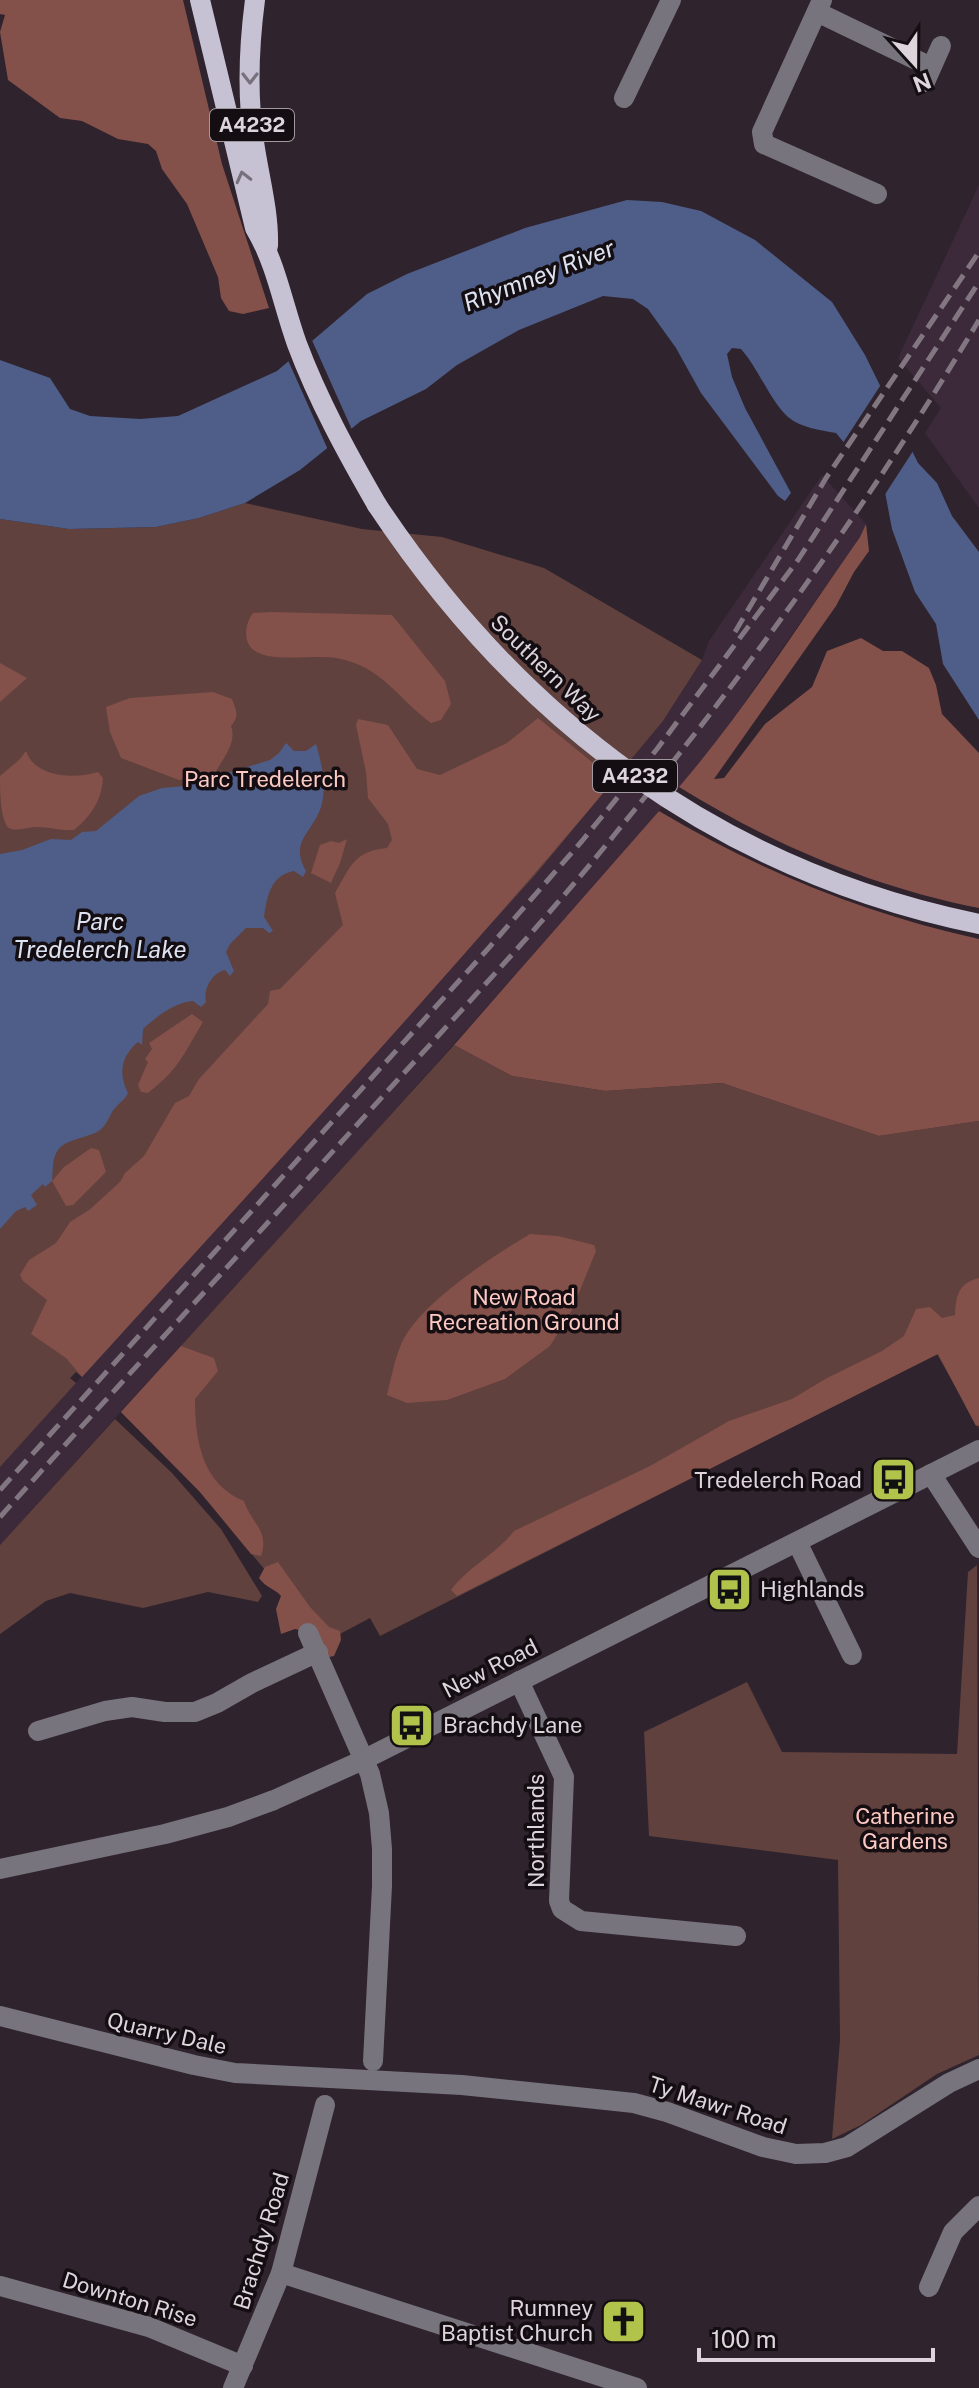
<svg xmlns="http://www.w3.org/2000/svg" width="979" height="2388" viewBox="0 0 979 2388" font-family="'Public Sans',sans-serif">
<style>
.built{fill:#3c2a3b}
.green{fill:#60413d}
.forest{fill:#84504a}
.water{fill:#4f5e88}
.pier{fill:#2f232e}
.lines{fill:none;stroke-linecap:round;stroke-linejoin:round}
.minor{stroke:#77747d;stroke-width:20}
.major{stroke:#c7c2d3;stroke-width:20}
.rail{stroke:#827781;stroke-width:5;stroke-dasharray:16 8;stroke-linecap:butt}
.major-bridge{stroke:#c7c2d3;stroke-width:20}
.oneway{stroke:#76717d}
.labels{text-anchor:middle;stroke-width:7;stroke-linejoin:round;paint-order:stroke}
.shield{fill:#140e13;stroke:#a199a0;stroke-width:2}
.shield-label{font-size:20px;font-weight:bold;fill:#ddd4dc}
.street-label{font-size:22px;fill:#ddd4dc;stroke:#140e13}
.park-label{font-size:22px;fill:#fdc9c2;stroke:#140e13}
.poi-label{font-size:22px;fill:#ddd4dc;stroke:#140e13;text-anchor:end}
.water-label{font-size:24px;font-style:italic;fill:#dee3f2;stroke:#140e13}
</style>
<rect width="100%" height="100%" fill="#2f232e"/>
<g class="built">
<polygon points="979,185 979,508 925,433 941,408 898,358"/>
<polygon points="822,475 866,524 860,537 712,749 571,913 377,1130 0,1545 0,1467 536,874 663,721 702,660 709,641"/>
</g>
<g class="green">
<polygon points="245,503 362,529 442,537 544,568 702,660 663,721 536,874 82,1377 76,1372 70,1378 76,1383 0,1467 0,519 69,529 156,527 199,518"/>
<polygon points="454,1045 512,1076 605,1091 722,1083 879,1136 979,1121 979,1428 937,1354 380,1636 370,1618 325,1642 200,1492 121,1412"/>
<polygon points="115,1419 172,1473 221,1529 262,1596 258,1602 208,1592 143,1608 70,1593 46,1601 0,1634 0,1545"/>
<polygon points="977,1565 979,2055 937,2074 861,2125 832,2139 840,2040 838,1860 649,1836 644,1732 747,1682 782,1752 957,1754 968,1572"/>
</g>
<g class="forest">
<polygon points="0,0 183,0 222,164 269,308 243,314 229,311 221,298 218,277 187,204 162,169 156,151 148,144 118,139 82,121 60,118 8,80 0,32 5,15 0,14"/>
<path d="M866,524L869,551L854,572L836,606L714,779L724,778L765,724L812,687L827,651L861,638L883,651H902L929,668L936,685L942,714L979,753V908C873,887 771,844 679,787C746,709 801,621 860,537Z"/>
<path d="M271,612L392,615L445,681L451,704L441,720L431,723C397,698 382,666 336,658C314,654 273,663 255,651C242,643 245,623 253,613Z"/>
<polygon points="0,663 27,678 0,702"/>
<path d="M213,692L232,699C236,710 240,716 231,726C238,745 219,762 213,778L199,776L179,780L121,758L110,732L106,707L130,698Z"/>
<path d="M538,718L614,780C443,984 261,1180 82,1377L66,1358L31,1334L47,1300L23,1281L20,1275L29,1260L56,1243L70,1222L89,1210L120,1182L125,1173L144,1156L175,1103L189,1096L199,1079L268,1004L270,991L280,989L343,925L335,893C350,867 354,851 387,848L392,840L388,824L368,798L366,772L356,725L358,719L388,725L417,769L440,775L507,743Z"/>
<path d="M26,751C35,778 75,779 98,772L103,778C102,800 91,816 74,830C61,831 50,827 36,827C29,827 18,831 11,829C0,826 0,789 0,776L19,760Z"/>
<path d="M659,811C760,871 864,914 979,939V1121L879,1136L722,1083L605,1091L512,1076L454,1045Z"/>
<polygon points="347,839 340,863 331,883 311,873 320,845 331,841 339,843"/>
<path d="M192,1014L203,1022C183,1055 179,1069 148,1093L141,1092L138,1085L148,1062L145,1059L152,1049L149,1043Z"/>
<polygon points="91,1148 99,1150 106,1172 73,1205 66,1206 52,1181 64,1167"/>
<path d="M530,1234L558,1236L594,1245L596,1251L572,1310L550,1346L505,1379L447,1400L407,1403L387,1395C391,1379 394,1362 400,1347C415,1306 493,1256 530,1234Z"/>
<path d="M979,1278V1425L976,1426L938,1354L457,1596L451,1590C470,1565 494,1556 514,1531L650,1466L729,1421L792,1399L827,1378L882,1351L904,1336L916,1309L930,1307L942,1318L955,1315C956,1296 958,1283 979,1278Z"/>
<path d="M181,1346L214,1358L218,1371L195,1399C195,1440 202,1484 244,1501C251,1523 270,1531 261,1556L251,1554L200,1492L121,1412Z"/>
<path d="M278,1562L310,1607L329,1627L340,1631L341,1640L334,1656L329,1657L304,1631L295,1629L281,1634L276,1609L281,1596C274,1588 266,1588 259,1578L265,1567Z"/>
</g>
<g class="water">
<path d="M627,200L662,202L701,211L755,240L832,302L865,355L918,463L937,483L952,516L979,552V720L943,664L936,624L915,592L892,529L885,492L836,433C820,430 801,428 788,417C771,402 758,368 741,349L732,348L727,354L732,377L745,408L791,493L785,501L778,496L701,393L676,348L648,309L633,299L603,296L519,330L457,365L426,389L361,421L300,470L245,503L199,518L156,527L69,529L0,519V360L50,378L70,409L90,416L140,419L178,416L277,371L367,294L407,274L525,228Z"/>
<path d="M286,743L294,751H306L316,744C322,764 327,787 321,807C312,834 289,841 306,871L303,877L294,871C271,875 267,896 264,917L273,931L269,933L263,928H246L230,944L226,952L234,971L230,976L225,970C212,973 203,989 206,1002L201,1007L193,1001C175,1002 156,1017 143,1029L142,1045L138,1042C121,1056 118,1074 128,1093C124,1101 121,1101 116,1107C108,1115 109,1125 97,1132C84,1139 60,1139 55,1156C52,1163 53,1174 52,1181L45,1187L43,1184L31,1195L37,1205L28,1211L25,1207L16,1211L0,1229V854L22,850L51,839L71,840L82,832L96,831L139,796L162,788L185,786L270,760L279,753Z"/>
</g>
<g class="pier">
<polygon points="311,338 353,432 329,452 287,358"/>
<polygon points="882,383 915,448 882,499 881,494 841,446"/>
</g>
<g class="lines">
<g class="minor">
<polyline points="822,0 762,132 764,144 877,194"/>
<polyline points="817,12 931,67"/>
<polyline points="925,82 941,46"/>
<polyline points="624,98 671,0"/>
<polyline points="931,1474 979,1548"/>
<polyline points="797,1542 852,1655"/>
<polyline points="308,1633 370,1774 379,1813 382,1849 382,1886 373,2061"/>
<polyline points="519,1681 564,1777 559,1901 562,1909 581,1921 736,1936"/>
<polyline points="38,1731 105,1711 132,1707 165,1712 195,1712 217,1703 252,1683 318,1652"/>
<polyline points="0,1869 165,1834 228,1817 274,1800 363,1760 979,1450"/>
<polyline points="0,2016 194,2065 235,2073 462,2085 634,2103 667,2112 763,2147 796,2154 825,2153 847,2147 949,2083 979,2069"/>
<polyline points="281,2273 637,2388"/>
<polyline points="0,2286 149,2327 243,2366"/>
<polyline points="929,2287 953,2232 979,2206"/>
<polyline points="233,2388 281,2273 325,2105"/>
</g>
<g class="major">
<path d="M200,0L255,228C276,263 283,305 297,344C318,400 347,453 377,505"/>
<path d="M255,0C249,46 247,96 254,142C259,177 269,211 268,246"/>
</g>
<g class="rail">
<polyline points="735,632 826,478 979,252"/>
<polyline points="0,1490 486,951 582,841 657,749 798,560 979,282"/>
<path d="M0,1517C130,1372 263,1229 393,1085C468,1003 545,921 615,834C748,671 871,501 979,320"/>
</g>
<path class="major-bridge" d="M377,505C521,722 720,871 979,924"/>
</g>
<defs><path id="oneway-chevron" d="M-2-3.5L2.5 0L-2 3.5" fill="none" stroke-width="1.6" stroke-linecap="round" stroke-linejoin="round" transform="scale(2)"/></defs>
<g class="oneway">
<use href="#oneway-chevron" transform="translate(250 78) rotate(90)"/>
<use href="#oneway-chevron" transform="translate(243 177) rotate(-104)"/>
</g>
<defs>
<symbol id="bus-square" viewBox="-11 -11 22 22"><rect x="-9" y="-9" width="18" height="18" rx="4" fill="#b2c34c" stroke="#140e13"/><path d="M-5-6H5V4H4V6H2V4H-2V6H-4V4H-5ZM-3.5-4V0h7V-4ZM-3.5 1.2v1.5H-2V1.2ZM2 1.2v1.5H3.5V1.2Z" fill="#111"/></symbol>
<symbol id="church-square" viewBox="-11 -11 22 22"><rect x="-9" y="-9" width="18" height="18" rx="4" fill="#b2c34c" stroke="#140e13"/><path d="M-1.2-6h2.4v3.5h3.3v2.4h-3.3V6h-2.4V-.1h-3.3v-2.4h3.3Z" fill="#111"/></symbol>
</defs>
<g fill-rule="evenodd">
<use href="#bus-square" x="868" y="1454" width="51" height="51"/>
<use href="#bus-square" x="704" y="1564" width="51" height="51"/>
<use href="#bus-square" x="386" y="1700" width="51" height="51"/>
<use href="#church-square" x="598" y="2296" width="51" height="51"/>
</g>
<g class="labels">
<g class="shield">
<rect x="210" y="109" width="84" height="32" rx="6"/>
<rect x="593" y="760" width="84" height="32" rx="6"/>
</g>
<g class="shield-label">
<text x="252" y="132">A4232</text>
<text x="635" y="783">A4232</text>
</g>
<g class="street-label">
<text transform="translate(546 668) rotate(44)" y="8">Southern Way</text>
<text transform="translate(490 1668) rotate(-27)" y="8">New Road</text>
<text transform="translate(536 1831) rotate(-90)" y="8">Northlands</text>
<text transform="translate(167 2033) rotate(13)" y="8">Quarry Dale</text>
<text transform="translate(718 2105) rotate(18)" y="8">Ty Mawr Road</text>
<text transform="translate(261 2241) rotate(-73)" y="8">Brachdy Road</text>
<text transform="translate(130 2299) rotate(17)" y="8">Downton Rise</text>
</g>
<g class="park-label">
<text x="265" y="787">Parc Tredelerch</text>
<text x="524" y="1305">New Road<tspan x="524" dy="25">Recreation Ground</tspan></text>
<text x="905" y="1824">Catherine<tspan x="905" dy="25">Gardens</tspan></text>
</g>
<g class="poi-label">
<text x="862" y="1488">Tredelerch Road</text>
<text x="760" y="1597" text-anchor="start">Highlands</text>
<text x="443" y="1733" text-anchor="start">Brachdy Lane</text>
<text x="593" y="2316">Rumney<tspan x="593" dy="25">Baptist Church</tspan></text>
</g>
<g class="water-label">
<text transform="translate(539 276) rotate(-21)" y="8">Rhymney River</text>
<text x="100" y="930">Parc<tspan x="100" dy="28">Tredelerch Lake</tspan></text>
</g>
</g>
<g transform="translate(915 64) rotate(159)" stroke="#140e13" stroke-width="6" paint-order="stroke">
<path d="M0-6L14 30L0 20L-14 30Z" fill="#ddd4dc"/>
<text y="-12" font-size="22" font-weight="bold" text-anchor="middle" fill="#ddd4dc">N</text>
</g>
<path d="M699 2348v12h234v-12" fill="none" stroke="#ddd4dc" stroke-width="4"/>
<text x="711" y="2348" font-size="24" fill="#ddd4dc" stroke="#140e13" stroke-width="6" paint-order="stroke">100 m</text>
</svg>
